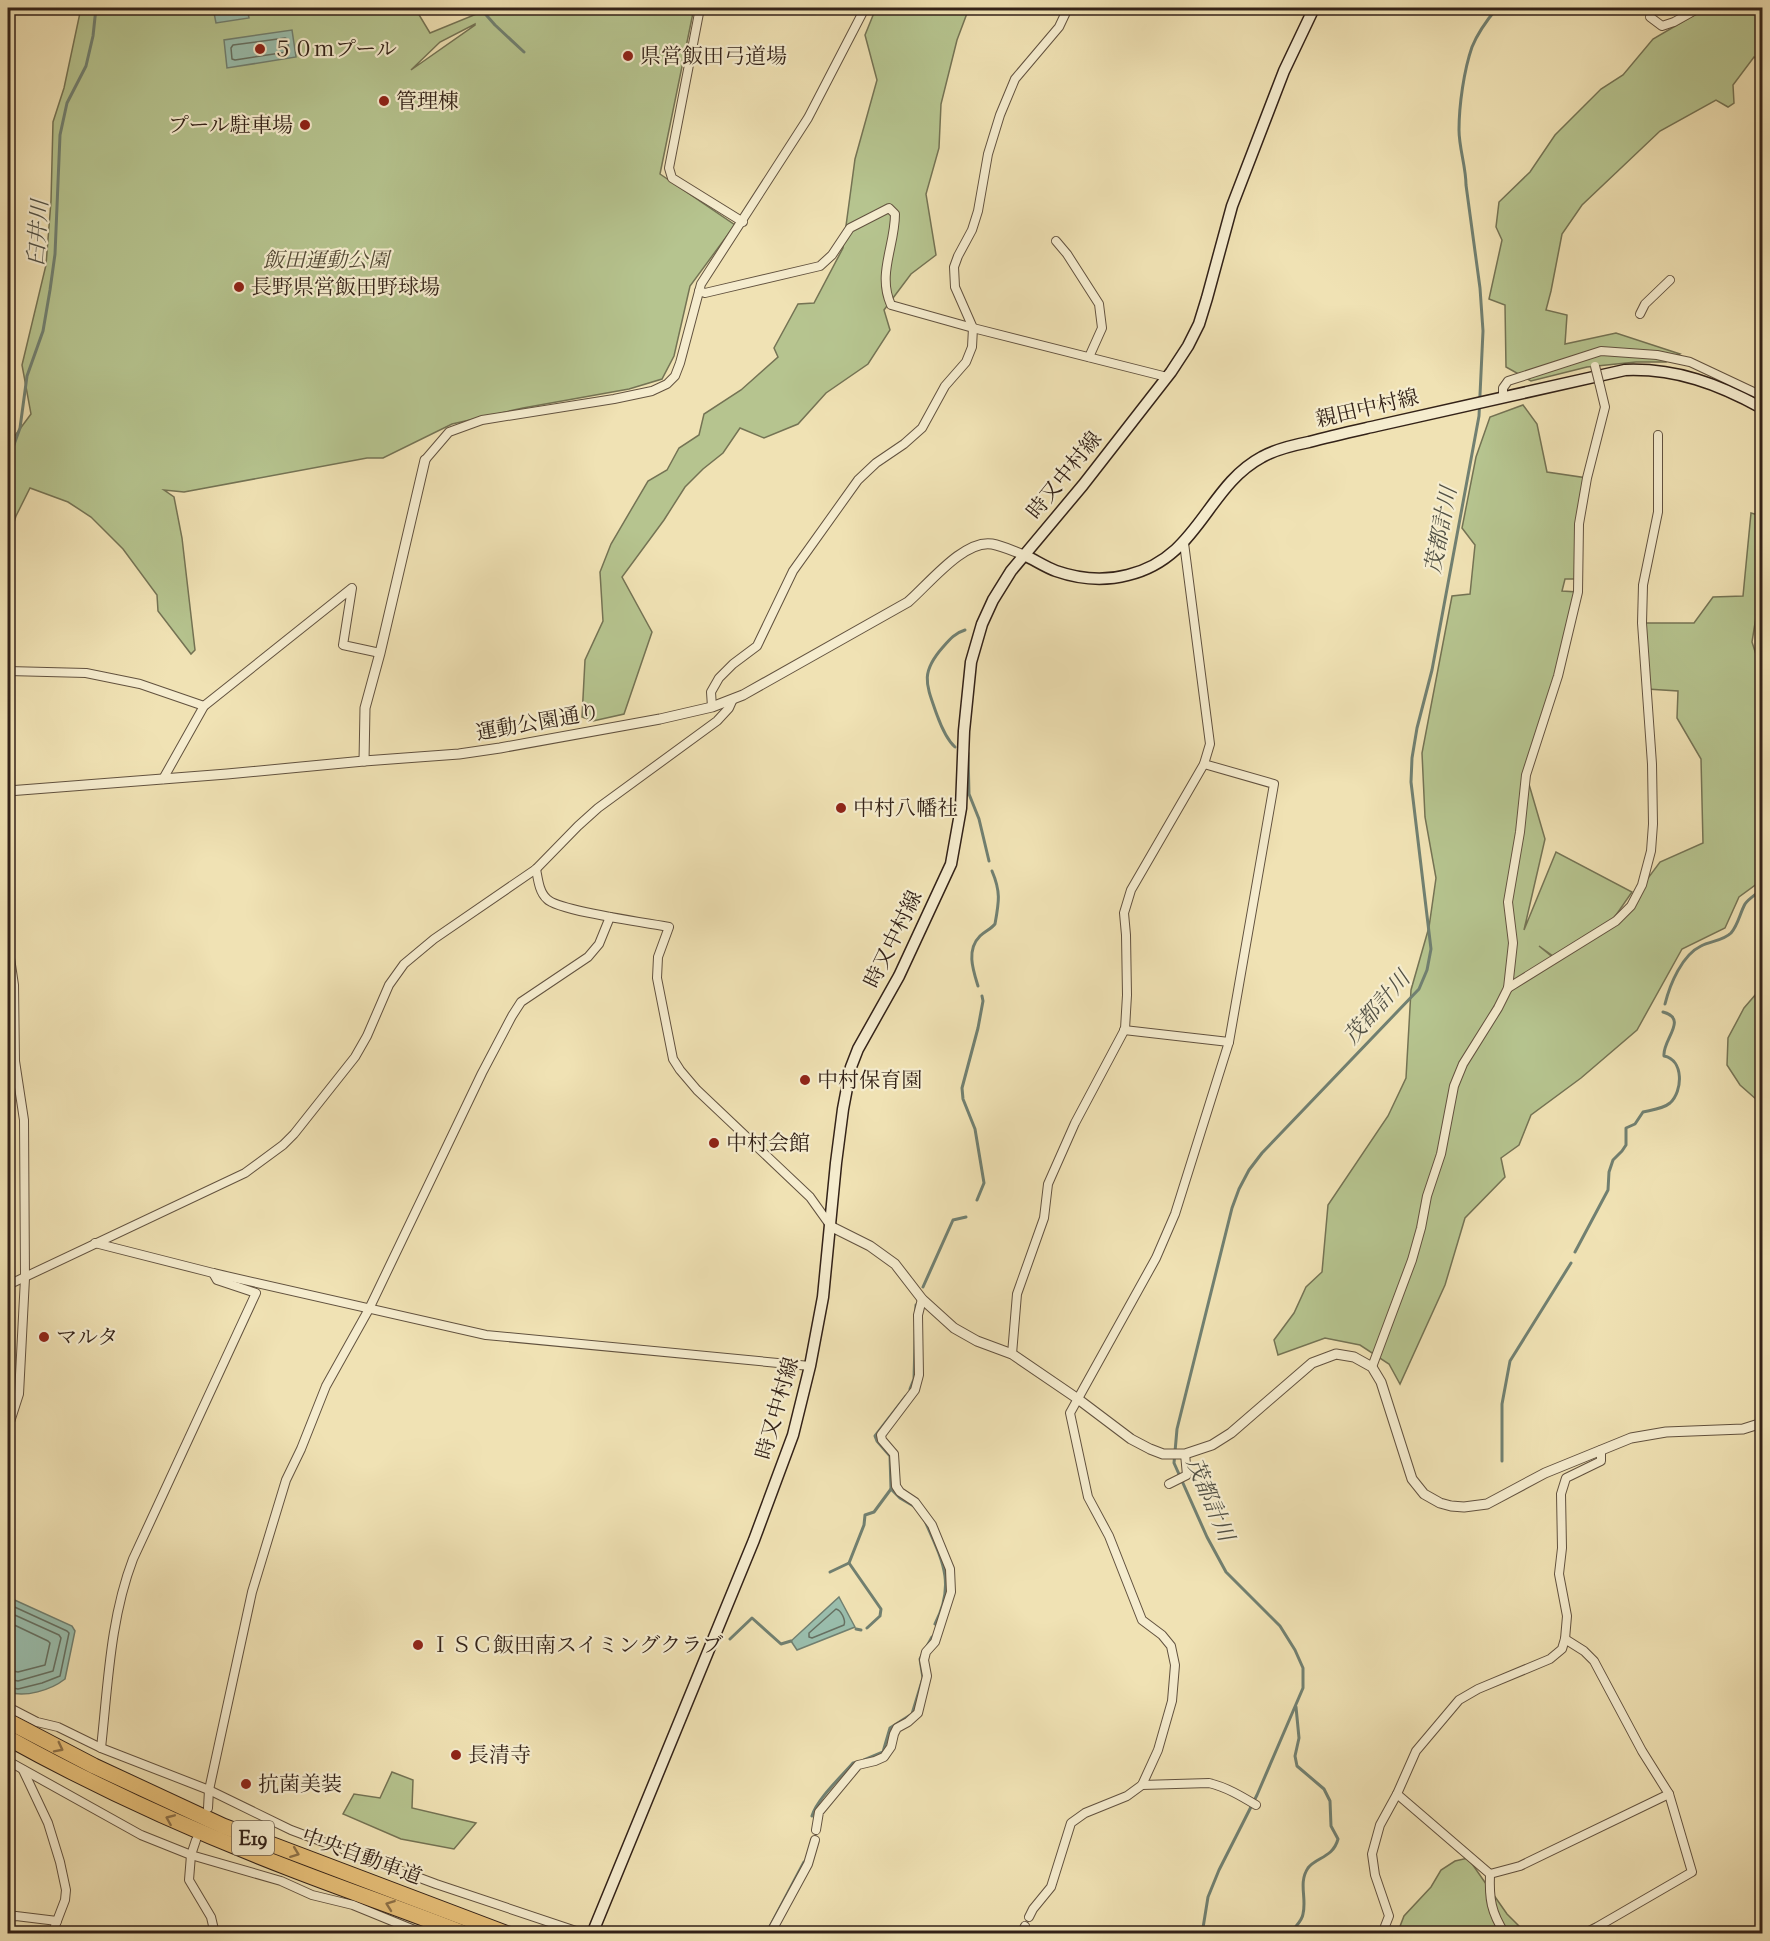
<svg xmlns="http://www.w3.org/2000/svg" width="1770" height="1941" viewBox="0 0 1770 1941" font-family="'Sorts Mill Goudy','Noto Serif JP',serif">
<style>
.green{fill:#b6c48f;stroke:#747354;stroke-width:1.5;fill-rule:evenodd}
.water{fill:#9abead;stroke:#718071;stroke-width:1.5}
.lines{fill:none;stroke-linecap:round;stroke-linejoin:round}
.shore{stroke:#667062;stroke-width:1.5}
.stream{stroke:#718071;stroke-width:3}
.minor-casing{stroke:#62523f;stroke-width:10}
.tertiary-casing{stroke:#62523f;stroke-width:11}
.secondary-casing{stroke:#332218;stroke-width:13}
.motorway-casing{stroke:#332218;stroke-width:17}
.minor{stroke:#f5ecce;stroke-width:8}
.tertiary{stroke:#f5ecce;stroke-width:9}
.secondary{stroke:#f5ecce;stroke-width:10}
.motorway{stroke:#e8c17a;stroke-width:15}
.minor-bridge-casing{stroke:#62523f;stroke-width:10;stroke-linecap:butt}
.minor-bridge{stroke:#f5ecce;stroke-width:8}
.oneway{stroke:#8e7249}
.poi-dot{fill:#8f2418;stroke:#f5ecce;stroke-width:2}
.labels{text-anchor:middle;stroke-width:4.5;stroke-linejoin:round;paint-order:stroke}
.shield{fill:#f5ecce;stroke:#6d5f4f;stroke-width:1.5}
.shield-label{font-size:20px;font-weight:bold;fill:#332218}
.poi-label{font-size:21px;fill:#332218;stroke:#f5ecce;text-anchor:start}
.park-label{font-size:21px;font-style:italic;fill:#544a36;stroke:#f5ecce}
.street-label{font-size:21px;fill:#332218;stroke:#f5ecce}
.water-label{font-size:22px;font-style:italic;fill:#525145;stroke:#f5ecce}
</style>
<rect width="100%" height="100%" fill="#f0e2b4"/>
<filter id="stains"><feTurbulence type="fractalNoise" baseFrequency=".00333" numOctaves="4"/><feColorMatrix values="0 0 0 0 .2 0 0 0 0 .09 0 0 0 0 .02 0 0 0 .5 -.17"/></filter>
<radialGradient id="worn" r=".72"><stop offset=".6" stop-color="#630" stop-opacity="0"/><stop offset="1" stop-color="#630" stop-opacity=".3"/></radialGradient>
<g class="green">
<path d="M81,8H415L430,33L479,13L474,8H694L660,174L735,225L690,286L674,356L662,379L629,389L523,408L452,424L383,458H367L184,492L164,490L174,497L182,538L195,650L191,654L158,611L157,595L123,549L91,517L68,502L30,488L16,516L8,540V445L31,414L22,365L46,265L51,201L53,122L64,88ZM475,24V25L411,70L440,42Z"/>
<polygon points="876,8 969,8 957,40 941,104 939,148 926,194 936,255 911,274 884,310 890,330 868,364 826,393 798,424 764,438 740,428 723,453 703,469 685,487 664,520 622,577 652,632 624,714 593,721 582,717 585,660 603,621 600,572 611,544 648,481 667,470 679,448 699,435 704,414 741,390 778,357 774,348 798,304 814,303 843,248 855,159 877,80 865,35"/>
<polygon points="1706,8 1762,8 1762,62 1754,57 1733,85 1734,103 1728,107 1716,100 1660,131 1582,205 1562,234 1551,291 1546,310 1567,315 1565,344 1616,333 1680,354 1666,362 1636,362 1587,367 1531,381 1506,367 1505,305 1489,299 1502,240 1496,227 1499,202 1530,172 1555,135 1601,89 1623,75 1653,39"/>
<polygon points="1523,405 1537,424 1547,472 1587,478 1579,524 1579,579 1565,579 1562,591 1578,592 1560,669 1526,774 1545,839 1524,930 1556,852 1632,892 1614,918 1553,956 1539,946 1555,959 1616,921 1660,862 1703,843 1701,759 1677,718 1678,691 1647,689 1642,623 1694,623 1713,597 1743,596 1751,513 1762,516 1762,620 1756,617 1752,642 1759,664 1762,665 1762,880 1739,897 1725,928 1682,949 1637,1030 1581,1078 1531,1115 1519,1145 1501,1158 1505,1177 1465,1218 1445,1285 1400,1384 1389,1364 1360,1345 1325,1338 1278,1355 1274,1340 1294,1313 1306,1287 1322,1272 1328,1205 1388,1116 1406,1078 1411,990 1429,927 1436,878 1425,817 1422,753 1452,596 1470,594 1475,545 1462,528 1476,457 1490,417"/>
<polygon points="1762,987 1762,1099 1757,1100 1740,1085 1727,1065 1728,1038 1744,1008"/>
<polygon points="392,1772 413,1780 412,1808 476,1823 454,1849 401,1839 343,1814 354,1794 380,1798"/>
<polygon points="1468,1858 1507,1914 1526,1933 1397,1934 1404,1916 1431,1887 1441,1870 1455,1861"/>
</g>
<g class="water">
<polygon points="213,8 247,8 249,18 216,23"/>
<polygon points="292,30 296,57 227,68 224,40"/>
<path d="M8,1597L72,1626L75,1631L65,1679C51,1690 25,1698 8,1692Z"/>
<polygon points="839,1597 855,1627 797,1650 791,1641"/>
</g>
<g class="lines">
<g class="shore">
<polygon points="285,38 287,39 289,50 287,52 235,60 232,59 231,48 233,45"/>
<polyline points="8,1604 67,1631 69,1633 60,1676 42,1683 18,1689 8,1687"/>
<path d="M836,1609C841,1610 846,1620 844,1625L812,1638L809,1637V1633Z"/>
<polyline points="8,1612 59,1635 61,1638 53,1671 18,1681 8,1679"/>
<polyline points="8,1622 48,1641 50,1643 45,1665 18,1672 8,1670"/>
</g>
<g class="stream">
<polyline points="480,8 495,25 524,52"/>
<polyline points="8,461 20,428 27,376 43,331 50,290 55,254 60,135 67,103 86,66 93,36 96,8"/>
<path d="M955,747C946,739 941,726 937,715C926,684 920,673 943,647C950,639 955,633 965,630"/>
<polyline points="968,753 969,794 979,819 989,861"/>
<path d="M978,986C973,970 966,950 980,936C985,931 991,929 995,924C999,902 1001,892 992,871"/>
<path d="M1665,1004C1670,984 1682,955 1701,946C1710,941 1723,941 1731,933C1738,925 1740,913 1745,904C1749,898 1757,894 1762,889"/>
<polyline points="977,1200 984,1183 975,1129 963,1099 962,1088 978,1028 983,1001 982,996"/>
<path d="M1575,1252L1608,1190L1609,1172L1613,1160L1622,1151L1626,1145V1128L1635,1124L1643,1112C1651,1110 1663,1109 1670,1103C1683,1091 1684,1060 1664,1056C1662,1040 1689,1019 1663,1012"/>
<polyline points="923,1287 953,1220 966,1217"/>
<polyline points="910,1389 914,1379 916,1305"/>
<polyline points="906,1396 875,1436 877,1441 890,1456 891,1489 900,1498 917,1508"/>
<polyline points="1502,1461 1502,1404 1510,1361 1571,1263"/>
<path d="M925,1521C942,1560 956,1583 935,1624"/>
<polyline points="830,1572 849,1563"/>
<polyline points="867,1628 880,1616 881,1609 849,1563 864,1525 865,1515 874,1512 891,1489"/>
<polyline points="856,1629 861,1630"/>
<polyline points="730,1639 752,1618 781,1644 791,1641"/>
<polyline points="864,1760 883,1752 890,1728 912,1714 923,1678 920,1659 932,1637"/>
<path d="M812,1816C817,1799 841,1777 853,1763L858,1762"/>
<polyline points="766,1934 804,1862"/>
<path d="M1202,1934L1208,1897L1219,1870L1257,1795L1303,1688V1668L1295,1650L1280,1626L1226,1572L1207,1537L1174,1463L1177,1429L1232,1208L1239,1189L1249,1170L1262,1153L1419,989L1427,970L1431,949L1411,782L1412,758L1417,728L1432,670L1479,416L1483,331L1480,288L1466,185C1466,167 1459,148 1459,130C1459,105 1464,70 1472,47C1478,32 1487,20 1497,8"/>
<path d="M1290,1934C1294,1927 1302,1922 1303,1914C1307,1898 1298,1883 1308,1868C1316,1857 1333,1858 1338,1839L1331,1826L1330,1801L1324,1789L1297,1766L1295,1756L1299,1738L1296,1707"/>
</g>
<defs>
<g id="minor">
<polyline points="700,8 669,168 672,178 743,222"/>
<polyline points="1650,17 1662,26 1674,22 1699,8"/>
<polyline points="1056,241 1067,254 1099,304 1102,328 1089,357"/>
<path d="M699,291L705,293L820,266L832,255L850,228L889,208L895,214C895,246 877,274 891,305L973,328L1167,377"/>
<polyline points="1640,314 1645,304 1670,280"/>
<polyline points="1503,397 1503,388 1508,381 1601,351 1657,355 1690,362 1758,394"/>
<polyline points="425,460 449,432 482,420 614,399 652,391 667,384 675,376 680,363 701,284 808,118 865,8"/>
<polyline points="8,671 86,673 140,684 204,706"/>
<polyline points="712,707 711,692 719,678 733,664 757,646 793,571 858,480 876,463 904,444 922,428 945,386 966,362 972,347 973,328 955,287 954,267 958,256 972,230 978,211 988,154 1000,115 1015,79 1059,27 1068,8"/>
<polyline points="163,779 204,706 352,588 343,645 380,653"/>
<path d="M536,869C538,879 539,892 547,899C558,911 648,923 669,927L658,957L657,978L673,1059L680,1070L697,1090L810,1197L830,1225"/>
<polyline points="8,953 10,958 14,985 15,1061 24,1120 25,1278 19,1394 8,1428"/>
<polyline points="1508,988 1616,921 1631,906 1642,885 1651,851 1653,824 1652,764 1642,623 1643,585 1658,512 1658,435"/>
<polyline points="1124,1030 1229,1042"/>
<polyline points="95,1243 213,1273 486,1335 810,1366"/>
<polyline points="8,1285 245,1173 283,1145 294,1134 355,1057 367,1036 389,985 404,964 434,939 536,869 578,826 598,808 717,721 729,708 733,699"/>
<polyline points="1012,1354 1017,1294 1044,1218 1048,1184 1075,1123 1125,1029 1127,995 1126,935 1124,913 1131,890 1204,764 1210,744 1184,543"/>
<polyline points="1372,1367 1412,1260 1421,1228 1427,1196 1441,1154 1454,1086 1463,1064 1498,1008 1508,988 1513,943 1508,902 1520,832 1526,775 1558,676 1578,592 1579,524 1587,478 1605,407 1599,382"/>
<polyline points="1169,1484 1187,1475 1185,1454"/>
<polyline points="1565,1639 1584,1651 1594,1661 1642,1751 1669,1794 1692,1872 1597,1927 1583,1934"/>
<polyline points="8,1707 37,1722 58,1727 101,1748 209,1790 291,1830 436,1884 585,1934"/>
<path d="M101,1748C108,1685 110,1619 133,1559L256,1293L217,1280L213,1273"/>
<polyline points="8,1761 141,1835 191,1855 281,1881 312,1895 353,1905 424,1934"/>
<polyline points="23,1770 48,1823 60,1862 66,1890 65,1900 52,1934"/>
<path d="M1142,1785L1209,1783C1226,1787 1241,1796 1256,1805"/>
<polyline points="1397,1794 1490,1874"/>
<polyline points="208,1808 209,1790 252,1592 286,1480 301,1449 326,1386 369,1309 482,1073 512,1016 521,1002 588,957 599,944 610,917"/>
<polyline points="816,1830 819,1812 858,1765 875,1761 884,1757 891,1747 894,1734 897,1728 908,1722 918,1713 927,1676 924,1660 926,1652 935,1642 951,1592 950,1569 932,1525 915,1502 900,1492 896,1486 894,1454 882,1440 881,1435 915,1390 919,1375 918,1315 922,1299"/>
<polyline points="196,1840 191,1855 189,1880 211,1917 215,1934"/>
<polyline points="1490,1874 1520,1866 1669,1794"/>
<path d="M1490,1874C1489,1899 1491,1912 1505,1934"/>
<polyline points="1029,1917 1033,1909 1051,1887 1071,1823 1085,1813 1127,1796 1142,1785 1158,1750 1172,1701 1175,1665 1171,1646 1162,1635 1142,1620 1109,1536 1088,1497 1070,1413 1156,1258 1175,1214 1229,1042 1274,784 1204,764"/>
<polyline points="8,1918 16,1916 57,1921"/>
<polyline points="770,1934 808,1864 815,1840"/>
<polyline points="1021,1934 1025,1926"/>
<polyline points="1382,1934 1389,1916 1375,1875 1372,1854 1380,1825 1397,1794 1416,1751 1459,1700 1478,1689 1550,1659 1562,1649 1565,1639 1567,1616 1559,1574 1562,1548 1561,1494 1566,1478 1601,1461 1601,1450"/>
</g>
<g id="tertiary">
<polyline points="364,761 365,708 380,653 425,460"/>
<path d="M8,791L227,774L364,761L459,754L500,748L660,719L712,707L743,695L908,602C928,585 964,539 992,544C1003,546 1013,551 1024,555"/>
<polyline points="830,1226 870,1246 895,1264 922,1299 954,1328 977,1341 1012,1354 1078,1399 1131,1439 1150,1449 1163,1454 1185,1454 1212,1445 1231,1433 1312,1363 1336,1354 1354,1357 1372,1367 1381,1382 1412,1479 1424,1494 1440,1503 1451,1506 1464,1507 1487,1504 1545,1473 1631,1438 1666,1432 1743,1429 1762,1423"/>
</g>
<g id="secondary">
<path d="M1024,555C1035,560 1045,567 1056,571C1079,579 1105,581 1128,575C1199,558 1206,487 1262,457C1276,449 1294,445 1309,442C1331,436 1354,431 1376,426C1459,407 1542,388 1625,370C1676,368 1718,384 1762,408"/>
<polyline points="592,1934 754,1540 793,1435 810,1366 823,1297 836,1163 843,1109 851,1067 858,1049 899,976 951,864 961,808 964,731 971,662 982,624 993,600 1011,571 1083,485 1171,372 1188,346 1199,324 1207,298 1232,206 1284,71 1314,8"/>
</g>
<g id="motorway">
<polyline points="8,1721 94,1766 223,1826 508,1934"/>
<path d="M8,1738C98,1788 193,1831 289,1868C348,1891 407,1911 465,1934"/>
</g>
</defs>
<use href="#minor" class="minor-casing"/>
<use href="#tertiary" class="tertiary-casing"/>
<use href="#secondary" class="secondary-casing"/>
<use href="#motorway" class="motorway-casing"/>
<use href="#minor" class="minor"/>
<use href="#tertiary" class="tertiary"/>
<use href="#secondary" class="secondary"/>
<use href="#motorway" class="motorway"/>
<defs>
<polyline id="minor-bridge" points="1595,366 1599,382"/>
</defs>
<use href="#minor-bridge" class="minor-bridge-casing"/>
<use href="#minor-bridge" class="minor-bridge"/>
</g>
<defs><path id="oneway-chevron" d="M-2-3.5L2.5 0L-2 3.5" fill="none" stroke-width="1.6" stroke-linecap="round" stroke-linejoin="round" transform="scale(1.5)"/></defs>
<g class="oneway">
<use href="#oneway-chevron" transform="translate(59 1748) rotate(27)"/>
<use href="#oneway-chevron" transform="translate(170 1819) rotate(-157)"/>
<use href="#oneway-chevron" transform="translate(295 1853) rotate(21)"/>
<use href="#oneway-chevron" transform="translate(390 1905) rotate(-160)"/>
</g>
<g class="poi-dot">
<circle cx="260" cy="49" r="6"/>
<circle cx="628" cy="56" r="6"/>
<circle cx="384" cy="101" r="6"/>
<circle cx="305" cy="125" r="6"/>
<circle cx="239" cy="287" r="6"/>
<circle cx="841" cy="808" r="6"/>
<circle cx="805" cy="1080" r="6"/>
<circle cx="714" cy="1143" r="6"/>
<circle cx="44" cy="1337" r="6"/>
<circle cx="418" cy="1645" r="6"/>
<circle cx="456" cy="1755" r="6"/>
<circle cx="246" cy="1784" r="6"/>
</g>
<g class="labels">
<rect class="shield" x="232" y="1821" width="42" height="34" rx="4.5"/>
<g class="shield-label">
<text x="253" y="1845">E19</text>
</g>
<g class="poi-label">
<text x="272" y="56">５０ｍプール</text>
<text x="640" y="63">県営飯田弓道場</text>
<text x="396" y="108">管理棟</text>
<text x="293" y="132" text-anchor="end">プール駐車場</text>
<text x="251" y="294">長野県営飯田野球場</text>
<text x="853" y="815">中村八幡社</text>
<text x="817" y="1087">中村保育園</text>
<text x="726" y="1150">中村会館</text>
<text x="56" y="1344">マルタ</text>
<text x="430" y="1652">ＩＳＣ飯田南スイミングクラブ</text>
<text x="468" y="1762">長清寺</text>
<text x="258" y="1791">抗菌美装</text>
</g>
<g class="park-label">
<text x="326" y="267">飯田運動公園</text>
</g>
<g class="street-label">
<text transform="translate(1367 408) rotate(-13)" y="7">親田中村線</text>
<text transform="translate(1064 475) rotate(-51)" y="7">時又中村線</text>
<text transform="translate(538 722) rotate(-10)" y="7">運動公園通り</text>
<text transform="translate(893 939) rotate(-64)" y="7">時又中村線</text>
<text transform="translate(777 1408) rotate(-74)" y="7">時又中村線</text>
<text transform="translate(362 1856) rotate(20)" y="7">中央自動車道</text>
</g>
<g class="water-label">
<text transform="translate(37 233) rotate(-86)" y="8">臼井川</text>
<text transform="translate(1440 530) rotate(-79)" y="8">茂都計川</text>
<text transform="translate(1376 1007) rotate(-49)" y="8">茂都計川</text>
<text transform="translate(1211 1499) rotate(67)" y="8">茂都計川</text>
</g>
</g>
<rect width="1770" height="1941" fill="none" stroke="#f0e2b4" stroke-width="30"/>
<rect x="9" y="9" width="1752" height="1923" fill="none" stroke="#332218" stroke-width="3"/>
<rect x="15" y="15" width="1740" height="1911" fill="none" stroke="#332218" stroke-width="1.5"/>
<rect width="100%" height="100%" filter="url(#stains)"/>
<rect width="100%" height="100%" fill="url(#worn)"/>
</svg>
